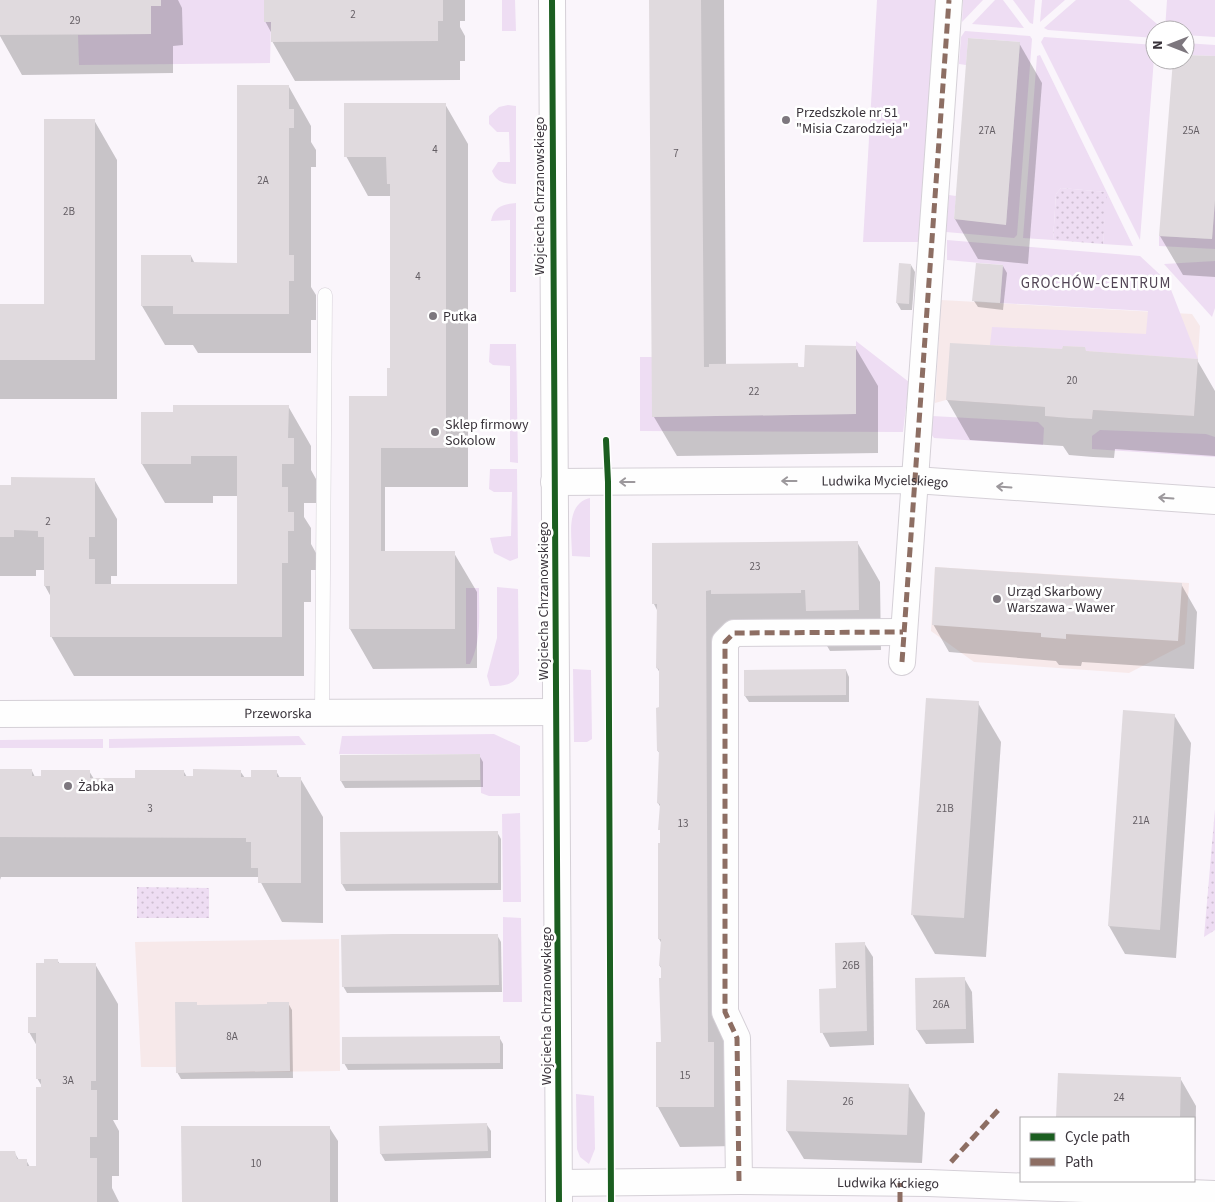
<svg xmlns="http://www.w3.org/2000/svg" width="1215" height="1202" viewBox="0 0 1215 1202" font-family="'Source Sans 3',sans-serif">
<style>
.commercial{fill:#f7e9ea}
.grass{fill:#eeddf3}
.park{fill:url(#park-dots)}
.shadow{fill:#0003}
.building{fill:#e0dade}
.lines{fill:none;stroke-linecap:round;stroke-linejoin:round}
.lane-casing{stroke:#d5d0d7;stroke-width:15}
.street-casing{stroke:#d5d0d7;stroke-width:28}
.lane{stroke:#fefefe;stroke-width:14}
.street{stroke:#fefefe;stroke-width:26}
.quiet{stroke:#8d6e63;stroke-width:5;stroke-dasharray:10 5;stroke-linecap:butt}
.cycleway-casing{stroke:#fff;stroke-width:9}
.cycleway{stroke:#1b5e20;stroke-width:6}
.oneway{stroke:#9c989c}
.poi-dot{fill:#7d777e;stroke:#fff;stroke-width:2}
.labels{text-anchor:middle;stroke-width:5;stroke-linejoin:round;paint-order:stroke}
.number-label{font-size:11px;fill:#635d63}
.poi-label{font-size:14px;fill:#39333a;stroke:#fff;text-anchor:start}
.street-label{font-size:14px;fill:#39333a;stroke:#fff}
.neighbourhood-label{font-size:15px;letter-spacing:1px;fill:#514454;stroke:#fff}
</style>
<defs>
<pattern id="park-dots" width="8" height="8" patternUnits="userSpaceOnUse" patternTransform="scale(1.25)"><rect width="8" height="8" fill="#eeddf3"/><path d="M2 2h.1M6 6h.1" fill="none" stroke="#cdbed1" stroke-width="1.8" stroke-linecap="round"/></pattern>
</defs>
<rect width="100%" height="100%" fill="#faf5fb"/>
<g class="commercial">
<polygon points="941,300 1192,314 1200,326 1194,416 1093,410 1092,419 1045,416 1045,407 946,400 935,403"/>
<polygon points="935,567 1189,583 1185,644 1129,673 974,662 931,631"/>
<polygon points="339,939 340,1071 176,1073 176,1067 141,1067 135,942"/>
</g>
<g class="grass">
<polygon points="161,0 264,0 264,21 271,22 270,63 79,65 78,35 151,34 151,6 161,6"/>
<polygon points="502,0 515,0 516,31 502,31"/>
<polygon points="877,0 942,0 920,242 863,242"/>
<polygon points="963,0 983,0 962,22"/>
<polygon points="995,0 1003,0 1024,28 972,24"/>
<polygon points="1013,0 1035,0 1033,24 1030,23"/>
<polygon points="1042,0 1065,0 1040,22"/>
<polygon points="1076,0 1129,0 1157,24 1155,38 1048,30 1044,28"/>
<polygon points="1167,0 1215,0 1215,37 1185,35 1185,30 1165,30"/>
<polygon points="965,31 1030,36 1032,39 1017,235 1014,238 946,232 949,195 956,196 954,219 1006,224 1020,42 968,38 966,65 959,64 961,37"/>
<polygon points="1044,37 1155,45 1140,240 1041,42"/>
<polygon points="1185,43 1215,45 1215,56 1185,55"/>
<polygon points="1040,55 1133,246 1103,244 1106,192 1061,188 1056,194 1053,240 1023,238 1037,56"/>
<path d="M508,105L516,106V184C504,184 496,182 492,171L498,162H510L509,132H497L489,124V116L499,107Z"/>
<polygon points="1215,200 1215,249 1159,246 1159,236 1212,239"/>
<path d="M516,203V292H510V220L491,221C494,207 502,204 516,203Z"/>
<polygon points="947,240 1140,256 1168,282 1198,359 1086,351 1085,347 1063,346 1062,349 990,345 992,327 1146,334 1148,311 1000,303 1003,265 947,260"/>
<polygon points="1215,261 1215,308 1212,317 1164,264"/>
<polygon points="856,341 909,382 903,432 640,431 640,357 652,357 653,417 856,414"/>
<polygon points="490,344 516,344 518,463 510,462 510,366 493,365 489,362"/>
<polygon points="932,416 1038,422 1044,428 1043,445 934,438 931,434"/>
<polygon points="1100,430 1206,434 1215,437 1215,457 1092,449 1092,436"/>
<polygon points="490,469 517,469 518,558 510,561 494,553 490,538 511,536 512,492 494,492 489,489"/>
<path d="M590,498V557L572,556C572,536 565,504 590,498Z"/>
<path d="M497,587L518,589L519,674C513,686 502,686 490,686L487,676L497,638Z"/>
<path d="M466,588H479C479,614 482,640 470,664H466Z"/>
<polygon points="573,669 591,670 592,739 587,742 574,742"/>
<polygon points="494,734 520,746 520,796 489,796 481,793 480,754 339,754 342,736"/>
<polygon points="299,736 306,745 109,748 109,739"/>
<polygon points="103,739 103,748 0,748 0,740"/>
<polygon points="520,813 521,902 503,902 502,814"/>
<polygon points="503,917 521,918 522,1002 503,1002"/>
<polygon points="576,1094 594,1096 595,1149 589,1164 580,1157 577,1149"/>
</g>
<g class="park">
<polygon points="1061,188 1107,192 1103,244 1053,240 1056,194"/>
<polygon points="1215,809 1215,930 1204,937"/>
<polygon points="137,887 209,888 209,918 137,918"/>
</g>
<g class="shadow">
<polygon points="0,0 178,0 182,8 183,45 173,46 173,73 22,75 0,36"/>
<polygon points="265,0 465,0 465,21 460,21 460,27 465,36 465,61 460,61 460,80 295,81 272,41 272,34 265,21"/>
<polygon points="651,0 724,0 726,365 797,364 799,368 805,368 855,347 878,386 878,453 677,456 654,417"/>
<polygon points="969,39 1019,43 1042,83 1028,264 978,259 955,219"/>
<polygon points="1185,56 1215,58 1215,277 1183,275 1160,236 1174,60 1185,60"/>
<polygon points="289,87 311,126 311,142 316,150 316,167 311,167 311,287 316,295 316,320 311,320 311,353 198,353 193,345 165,345 142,306 191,256 195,264 239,264"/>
<polygon points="445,104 468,144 468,487 385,487 385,553 454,553 477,592 477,668 373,669 350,629 350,397 388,397 391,370 391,196 368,196 346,156"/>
<polygon points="94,120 117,160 117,399 0,399 0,305 45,305"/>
<polygon points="911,265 915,272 912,310 901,310 897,303"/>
<polygon points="1003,266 1007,273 1003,310 978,307 974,301"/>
<polygon points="1063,350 1197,360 1215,391 1215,456 1115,449 1114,458 1093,457 1069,455 1063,446 970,440 947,400"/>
<polygon points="288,406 311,446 311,470 316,479 316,503 304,503 304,517 311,528 311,544 316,553 316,570 311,570 311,602 304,602 304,676 74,676 51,636 51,597 45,586 45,570 36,570 36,576 0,576 0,486 94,479 117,519 117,576 111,576 111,585 238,586 238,496 213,496 213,503 165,503 142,464"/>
<polygon points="857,542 880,582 881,650 830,651 819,632 735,633 736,1146 680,1147 658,1107 657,1043 663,1043 662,970 660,966 662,944 659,939 661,808 658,803 660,754 658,751 660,673 657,668 658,612 654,604 654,544"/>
<polygon points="1181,584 1197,612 1194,669 1082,662 1081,666 1059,665 1056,661 949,652 933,624"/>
<polygon points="846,670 849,677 849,702 749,702 745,696"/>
<polygon points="978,703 1001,742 986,957 935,954 912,914"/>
<polygon points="1174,715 1191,743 1176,958 1125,954 1109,926"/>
<polygon points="479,755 483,762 483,787 345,788 341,781"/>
<polygon points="0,770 32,771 35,777 89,771 94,779 137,779 184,772 187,777 240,771 245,778 253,778 276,771 280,778 300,778 323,817 323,923 282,922 258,877 1,877 0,880"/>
<polygon points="497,832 501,839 501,890 346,891 342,884"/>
<polygon points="497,935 501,942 502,992 347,993 343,986"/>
<polygon points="864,943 873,957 874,1045 830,1047 822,1032 838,989"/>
<polygon points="57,960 60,964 95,964 118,1004 118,1120 113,1120 119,1131 119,1176 112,1176 112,1188 119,1202 0,1202 14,1152 19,1160 26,1160 30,1167 37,1167 43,1088 37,1078 37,1046 29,1032 37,1018 45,964"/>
<polygon points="964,978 972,992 974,1043 926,1044 917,1030"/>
<polygon points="288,1003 292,1010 293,1078 181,1079 177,1072 196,1004 198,1006 269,1006"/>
<polygon points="499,1037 503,1044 503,1069 348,1070 344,1063"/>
<polygon points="1060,1074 1180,1078 1196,1106 1195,1157 1194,1118 1057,1118"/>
<polygon points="908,1085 925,1113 922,1163 804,1159 787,1131"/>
<polygon points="487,1125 491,1131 491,1158 385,1161 381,1154 380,1127"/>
<polygon points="329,1127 338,1141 338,1202 183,1202"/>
</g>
<g class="building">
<polygon points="0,0 161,0 161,6 151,6 151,34 0,35"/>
<polygon points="264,0 443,0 443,21 438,21 438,41 271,42 271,22 264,22"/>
<polygon points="649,0 701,0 704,367 709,367 709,364 798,363 798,367 804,367 805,345 856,346 856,414 652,417"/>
<polygon points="968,38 1020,42 1006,225 954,219"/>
<polygon points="1185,55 1215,56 1215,200 1212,239 1159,236 1173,60 1185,60"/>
<polygon points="237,85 289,85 289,109 294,109 294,128 289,128 289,255 294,255 294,281 289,281 289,314 173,314 173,306 141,306 141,255 191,255 191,262 237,263"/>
<polygon points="344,103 446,103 446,448 381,448 381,551 455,551 455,629 349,629 349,396 387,396 387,368 390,368 390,184 387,184 386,157 344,157"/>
<polygon points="44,119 95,119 95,360 0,360 0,304 44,304"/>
<polygon points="899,263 911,264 909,304 896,303"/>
<polygon points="976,263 1003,265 1000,303 972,301"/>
<polygon points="950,343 1062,349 1063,346 1085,347 1086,351 1198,359 1194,416 1093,410 1092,419 1069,418 1045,416 1045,407 946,400"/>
<polygon points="173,405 289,405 288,438 294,438 294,464 282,464 282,487 288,487 288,512 294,512 294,531 288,531 288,563 282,563 282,637 50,637 50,586 44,586 44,537 38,537 38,531 14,530 14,537 0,537 0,485 11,485 11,477 95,478 95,537 89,537 89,559 95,559 95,584 237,584 237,456 191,456 191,464 141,464 141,412 173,412"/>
<polygon points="858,541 859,610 806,611 805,590 801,590 801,593 711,594 711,590 706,591 708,1042 714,1042 714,1107 656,1107 656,1042 661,1042 659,978 661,978 661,966 659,966 661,939 658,939 658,843 660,843 660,830 658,830 660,804 657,803 659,751 657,751 656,708 659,707 659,669 656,668 657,604 652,604 652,543"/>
<polygon points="935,567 1182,583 1178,641 1066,634 1066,639 1041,637 1041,633 932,625"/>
<polygon points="846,669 846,695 744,696 744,670"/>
<polygon points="926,698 979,701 964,918 911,915"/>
<polygon points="1123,710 1175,714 1160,930 1108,926"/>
<polygon points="480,754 480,780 340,781 340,755"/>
<polygon points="0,769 32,769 32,776 41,776 41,770 90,770 90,778 135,778 135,770 184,770 184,776 193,776 193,769 241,770 241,777 251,777 251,770 277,770 277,777 301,777 301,883 258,883 258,868 251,868 251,842 246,842 246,838 0,837"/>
<polygon points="498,831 498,883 341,884 340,832"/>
<polygon points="393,934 498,934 499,985 342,987 341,935"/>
<polygon points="865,942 867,1031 820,1033 819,989 836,988 835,943"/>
<polygon points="44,959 58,959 58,963 96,963 96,1081 91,1081 91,1090 97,1090 97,1137 90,1137 90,1158 97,1158 97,1202 0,1202 0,1151 15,1151 17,1159 27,1159 27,1166 36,1166 36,1087 41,1087 41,1079 36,1079 36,1033 28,1033 28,1017 36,1017 36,963 44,963"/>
<polygon points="965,977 966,1029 916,1030 915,978"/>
<polygon points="175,1002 197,1002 197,1005 267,1004 267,1002 289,1002 290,1071 176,1073"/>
<polygon points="500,1036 500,1063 342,1064 342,1037"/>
<polygon points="1058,1073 1181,1077 1180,1118 1056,1118"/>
<polygon points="787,1080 909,1084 907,1135 786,1131"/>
<polygon points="487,1123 488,1151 380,1154 379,1126"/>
<polygon points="181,1126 330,1126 330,1202 182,1202"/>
</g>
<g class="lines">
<defs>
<polyline id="lane" points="322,712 325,295"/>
<g id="street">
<polyline points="552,0 559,1202"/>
<path id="s1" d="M554,482L915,480L1215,501"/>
<polyline points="902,662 949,0"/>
<path id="s2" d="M0,714L556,712"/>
<polyline points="739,1181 737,1038 725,1012 725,642 734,633 903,632"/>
<path id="s3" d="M559,1183L739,1181L928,1183L1215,1194"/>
</g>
</defs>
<use href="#lane" class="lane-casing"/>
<use href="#street" class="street-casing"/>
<use href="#lane" class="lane"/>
<use href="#street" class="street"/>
<g class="quiet">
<polyline points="902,662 949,0"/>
<polyline points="951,1162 1001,1107"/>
<polyline points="739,1181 737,1038 725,1012 725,642 734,633 903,632"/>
<polyline points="900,1202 900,1183"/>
</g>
<defs>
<g id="cycleway">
<polyline points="552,0 559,1202"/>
<polyline points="606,440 608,482 611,1202"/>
</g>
</defs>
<use href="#cycleway" class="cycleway-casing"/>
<use href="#cycleway" class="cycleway"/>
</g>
<defs><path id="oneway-shaft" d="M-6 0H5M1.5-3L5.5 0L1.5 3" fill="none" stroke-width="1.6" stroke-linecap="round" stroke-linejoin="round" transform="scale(1.25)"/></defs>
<g class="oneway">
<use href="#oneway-shaft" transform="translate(789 481) rotate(180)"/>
<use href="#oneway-shaft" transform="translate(627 482) rotate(180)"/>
<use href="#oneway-shaft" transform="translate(1004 487) rotate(-176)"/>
<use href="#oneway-shaft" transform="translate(1166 498) rotate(-176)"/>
</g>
<g class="poi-dot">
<circle cx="786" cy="120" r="5"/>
<circle cx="433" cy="316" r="5"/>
<circle cx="435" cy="432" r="5"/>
<circle cx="997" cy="599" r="5"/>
<circle cx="68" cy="786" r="5"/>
</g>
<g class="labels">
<g class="number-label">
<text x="353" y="18">2</text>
<text x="75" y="24">29</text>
<text x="987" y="134">27A</text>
<text x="1191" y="134">25A</text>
<text x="435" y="153">4</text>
<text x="676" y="157">7</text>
<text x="263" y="184">2A</text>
<text x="69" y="215">2B</text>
<text x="418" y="280">4</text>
<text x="1072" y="384">20</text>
<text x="754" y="395">22</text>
<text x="48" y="525">2</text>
<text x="755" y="570">23</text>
<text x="150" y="812">3</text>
<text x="945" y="812">21B</text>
<text x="1141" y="824">21A</text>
<text x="683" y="827">13</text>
<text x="851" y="969">26B</text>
<text x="941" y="1008">26A</text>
<text x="232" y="1040">8A</text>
<text x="685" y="1079">15</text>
<text x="68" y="1084">3A</text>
<text x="1119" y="1101">24</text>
<text x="848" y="1105">26</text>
<text x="256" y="1167">10</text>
</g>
<g class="poi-label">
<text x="796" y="117">Przedszkole nr 51<tspan x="796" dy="16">"Misia Czarodzieja"</tspan></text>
<text x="443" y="321">Putka</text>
<text x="445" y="429">Sklep firmowy<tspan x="445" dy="16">Sokolow</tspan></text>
<text x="1007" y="596">Urząd Skarbowy<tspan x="1007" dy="16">Warszawa - Wawer</tspan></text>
<text x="78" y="791">Żabka</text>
</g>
<g class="street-label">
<text transform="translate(539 196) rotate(-90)" y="5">Wojciecha Chrzanowskiego</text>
<text dy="5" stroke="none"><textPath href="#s1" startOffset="331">Ludwika Mycielskiego</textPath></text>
<text transform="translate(543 601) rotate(-90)" y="5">Wojciecha Chrzanowskiego</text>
<text dy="5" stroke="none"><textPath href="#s2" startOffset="278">Przeworska</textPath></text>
<text transform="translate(546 1006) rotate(-90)" y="5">Wojciecha Chrzanowskiego</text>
<text dy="5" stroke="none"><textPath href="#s3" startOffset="329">Ludwika Kickiego</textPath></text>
</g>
<g class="neighbourhood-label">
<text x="1096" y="288">GROCHÓW-CENTRUM</text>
</g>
</g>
<rect x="1020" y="1117" width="175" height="65" fill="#ffffff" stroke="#b0adb0"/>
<rect x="1030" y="1133" width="25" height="8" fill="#1b5e20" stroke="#b0adb0"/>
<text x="1065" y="1142" font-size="15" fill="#39333a">Cycle path</text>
<rect x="1030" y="1158" width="25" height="8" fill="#8d6e63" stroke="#b0adb0"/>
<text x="1065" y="1167" font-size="15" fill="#39333a">Path</text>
<g transform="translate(1170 45) rotate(270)"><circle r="24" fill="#ffffff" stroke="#b0adb0"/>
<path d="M0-4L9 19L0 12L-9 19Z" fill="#7d777e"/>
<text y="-8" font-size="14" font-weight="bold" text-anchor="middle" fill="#39333a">N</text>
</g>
</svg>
